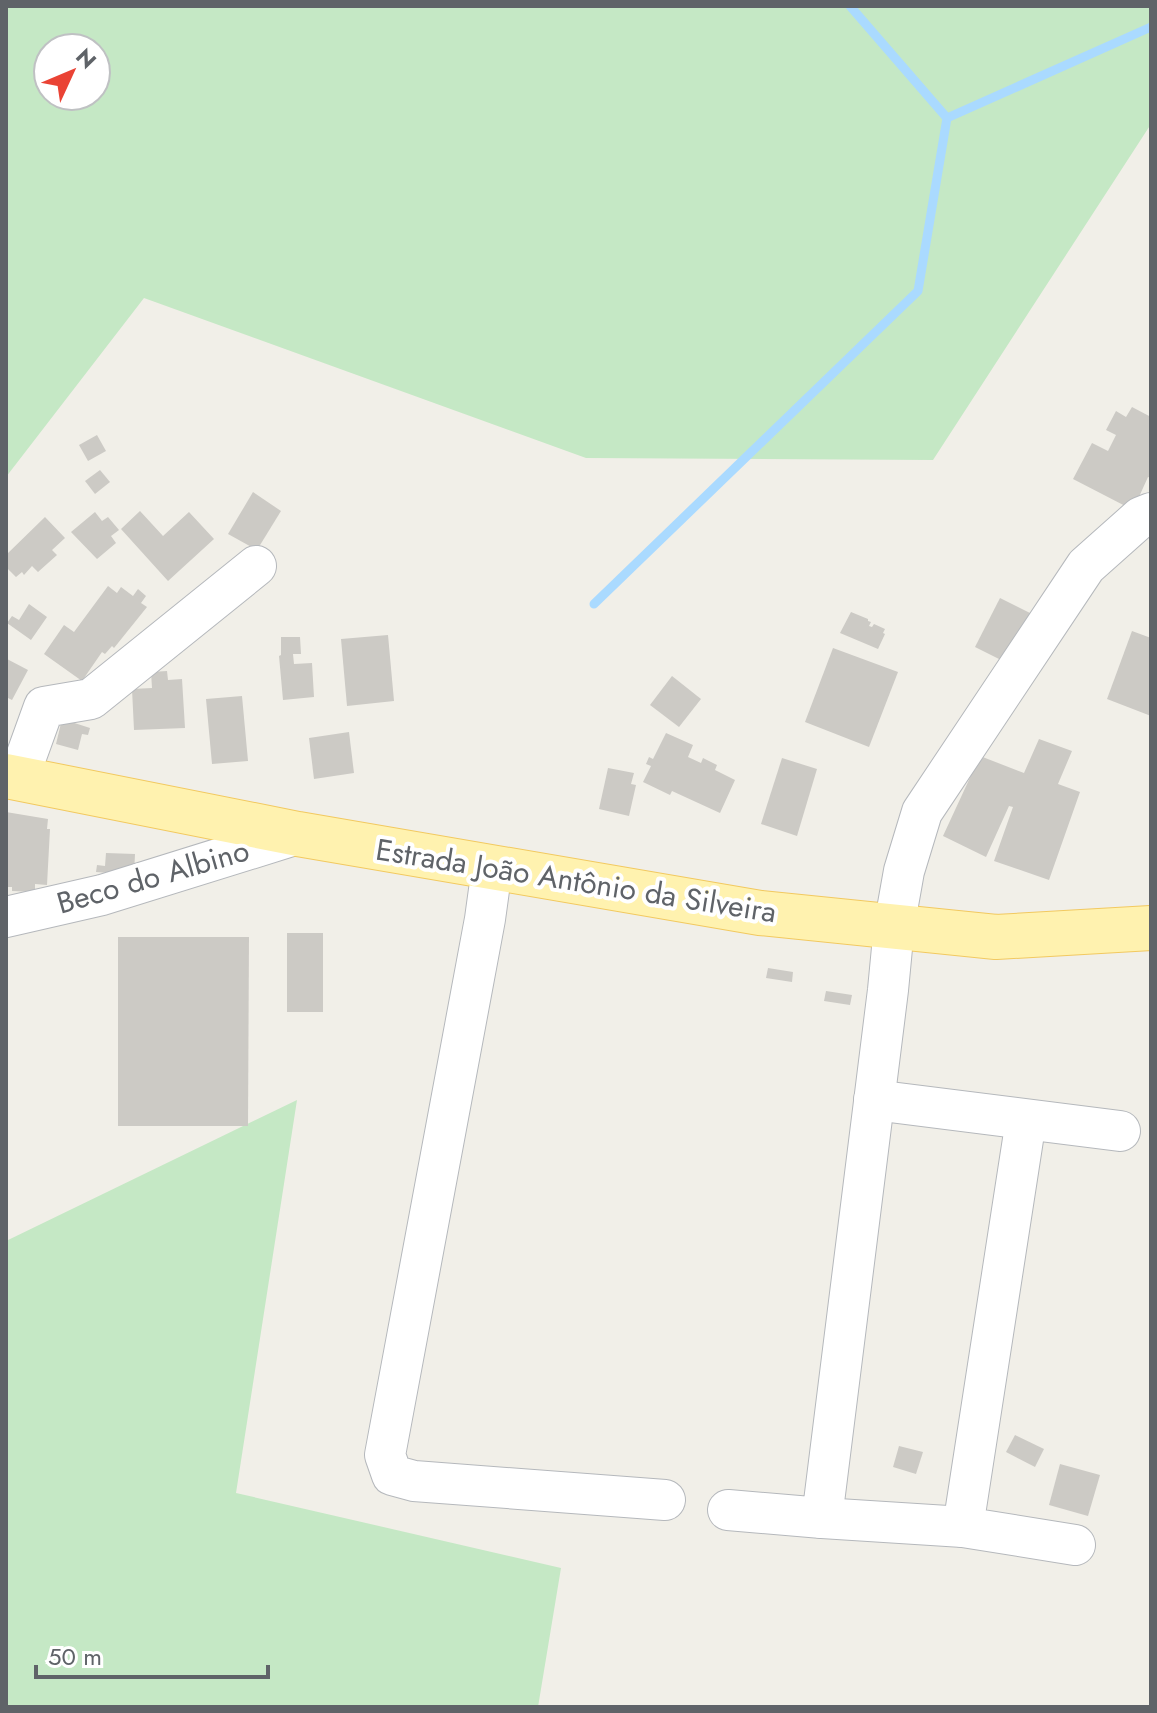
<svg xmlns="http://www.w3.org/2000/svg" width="1157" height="1713" viewBox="0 0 1157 1713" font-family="Jost,sans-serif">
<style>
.green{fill:#c5e8c5;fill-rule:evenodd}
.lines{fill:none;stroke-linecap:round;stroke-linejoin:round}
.stream{stroke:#aadaff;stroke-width:9}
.building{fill:#cccac5}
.minor-casing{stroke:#b5b8bc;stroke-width:42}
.major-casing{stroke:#f2c960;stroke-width:46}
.minor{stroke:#fff;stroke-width:40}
.major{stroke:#fff2af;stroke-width:44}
.labels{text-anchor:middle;stroke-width:8;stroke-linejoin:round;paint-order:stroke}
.street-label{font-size:30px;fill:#5f6368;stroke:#fff}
</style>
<rect width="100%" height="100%" fill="#f1efe8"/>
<g class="green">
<path d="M6,6H1151V124L933,460L586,458L144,298L6,477ZM48,48H96V96H48Z"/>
<polygon points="297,1100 236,1493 561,1568 538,1707 6,1707 6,1241"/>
</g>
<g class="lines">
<g class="stream">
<polyline points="947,118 1151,27"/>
<polyline points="594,604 918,291 947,118 850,6"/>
</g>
</g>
<g class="building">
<polygon points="1132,407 1151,417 1151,478 1148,477 1133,510 1073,479 1092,443 1108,451 1116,435 1106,430 1116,411 1126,417"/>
<polygon points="97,435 106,451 88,461 79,445"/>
<polygon points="100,470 110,482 95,494 85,481"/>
<polygon points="253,492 281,511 257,550 228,534"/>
<polygon points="140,511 163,536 189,512 214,539 168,581 121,529"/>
<polygon points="95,512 102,521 108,517 119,530 111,536 116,543 97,559 71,532"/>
<polygon points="45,517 65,538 52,550 57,555 38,572 32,566 24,575 22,572 16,577 6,567 6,555"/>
<polygon points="108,586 117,593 121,587 133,596 138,589 146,596 141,603 147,607 114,648 112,646 105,654 102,652 82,681 44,654 64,625 74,632"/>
<polygon points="1000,598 1034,615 1009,664 975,647"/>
<polygon points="29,604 47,617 31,640 7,623 12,616 19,620"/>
<polygon points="851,612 868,619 868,621 871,622 869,626 872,627 874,624 885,629 883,633 885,634 878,649 840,633"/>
<polygon points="1132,631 1151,638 1151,716 1107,699"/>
<polygon points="388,635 394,701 347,706 341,639"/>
<polygon points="281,637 300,637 301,654 293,654 294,664 312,663 314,697 283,700 279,656 281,655"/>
<polygon points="833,648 898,672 869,747 805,722"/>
<polygon points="7,659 28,670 12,700 6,697"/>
<polygon points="167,671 168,680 182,679 185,728 134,730 132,689 152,688 151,672"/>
<polygon points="672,676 701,699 679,727 650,705"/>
<polygon points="242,696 248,761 212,764 206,699"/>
<polygon points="62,719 90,728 88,735 82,734 78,750 56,744"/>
<polygon points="349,732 354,773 314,779 309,738"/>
<polygon points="666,733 693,745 688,757 701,763 703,758 717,765 715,770 735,780 720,813 672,791 670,795 643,782 651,766 646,764 649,757 653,759"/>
<polygon points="1039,739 1072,751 1058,784 1080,792 1049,880 994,861 1013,807 1009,806 986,857 943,836 980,756 1024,773"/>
<polygon points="782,758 817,769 797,836 761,824"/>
<polygon points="608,768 634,773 631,784 636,785 629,816 599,809"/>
<polygon points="6,812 48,819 47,829 50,829 47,885 35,884 35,892 12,891 12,887 6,887"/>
<polygon points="106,853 135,854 134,875 96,872 97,865 105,866"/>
<rect x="287" y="933" width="36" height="79"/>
<polygon points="118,937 249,937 248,1126 118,1126"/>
<polygon points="768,968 793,972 792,982 766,978"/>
<polygon points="826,991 852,995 850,1005 824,1001"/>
<polygon points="1015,1435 1044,1449 1035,1467 1006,1452"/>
<polygon points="899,1446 923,1452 916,1474 893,1467"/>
<polygon points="1060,1464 1100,1475 1088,1516 1049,1505"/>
</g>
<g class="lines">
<defs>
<g id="minor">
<polyline points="18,779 44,707 91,699 256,566"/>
<polyline points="492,868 485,919 385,1455 392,1475 414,1481 665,1500"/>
<polyline points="6,917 102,895 298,834"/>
<polyline points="874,1100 1120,1131"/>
<polyline points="1026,1120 963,1527 1075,1545"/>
<polyline points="728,1510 822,1518 888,990 894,927 904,871 922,812 1086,566 1141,517 1151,513"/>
<polyline points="822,1518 963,1527"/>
</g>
<polyline id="major" points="6,776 298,834 760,913 996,937 1151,928"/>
</defs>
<use href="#minor" class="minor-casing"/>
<use href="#major" class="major-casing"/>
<use href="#minor" class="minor"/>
<use href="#major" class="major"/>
</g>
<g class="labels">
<g class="street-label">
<text transform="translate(153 877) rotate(-16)" y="10">Beco do Albino</text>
<text transform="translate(576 881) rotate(9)" y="10">Estrada João Antônio da Silveira</text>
</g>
</g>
<rect width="1157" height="1713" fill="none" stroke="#5f6368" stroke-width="16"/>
<g transform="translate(72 72) rotate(46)"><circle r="38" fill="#ffffff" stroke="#bfc1c3" stroke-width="2"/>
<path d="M0-6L14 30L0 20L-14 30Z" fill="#ea4335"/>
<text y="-12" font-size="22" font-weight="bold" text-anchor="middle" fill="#5f6368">N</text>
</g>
<path d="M36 1665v12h232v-12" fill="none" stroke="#5f6368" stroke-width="4"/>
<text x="48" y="1665" font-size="24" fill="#5f6368" stroke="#ffffff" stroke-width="6" paint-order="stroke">50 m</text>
</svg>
